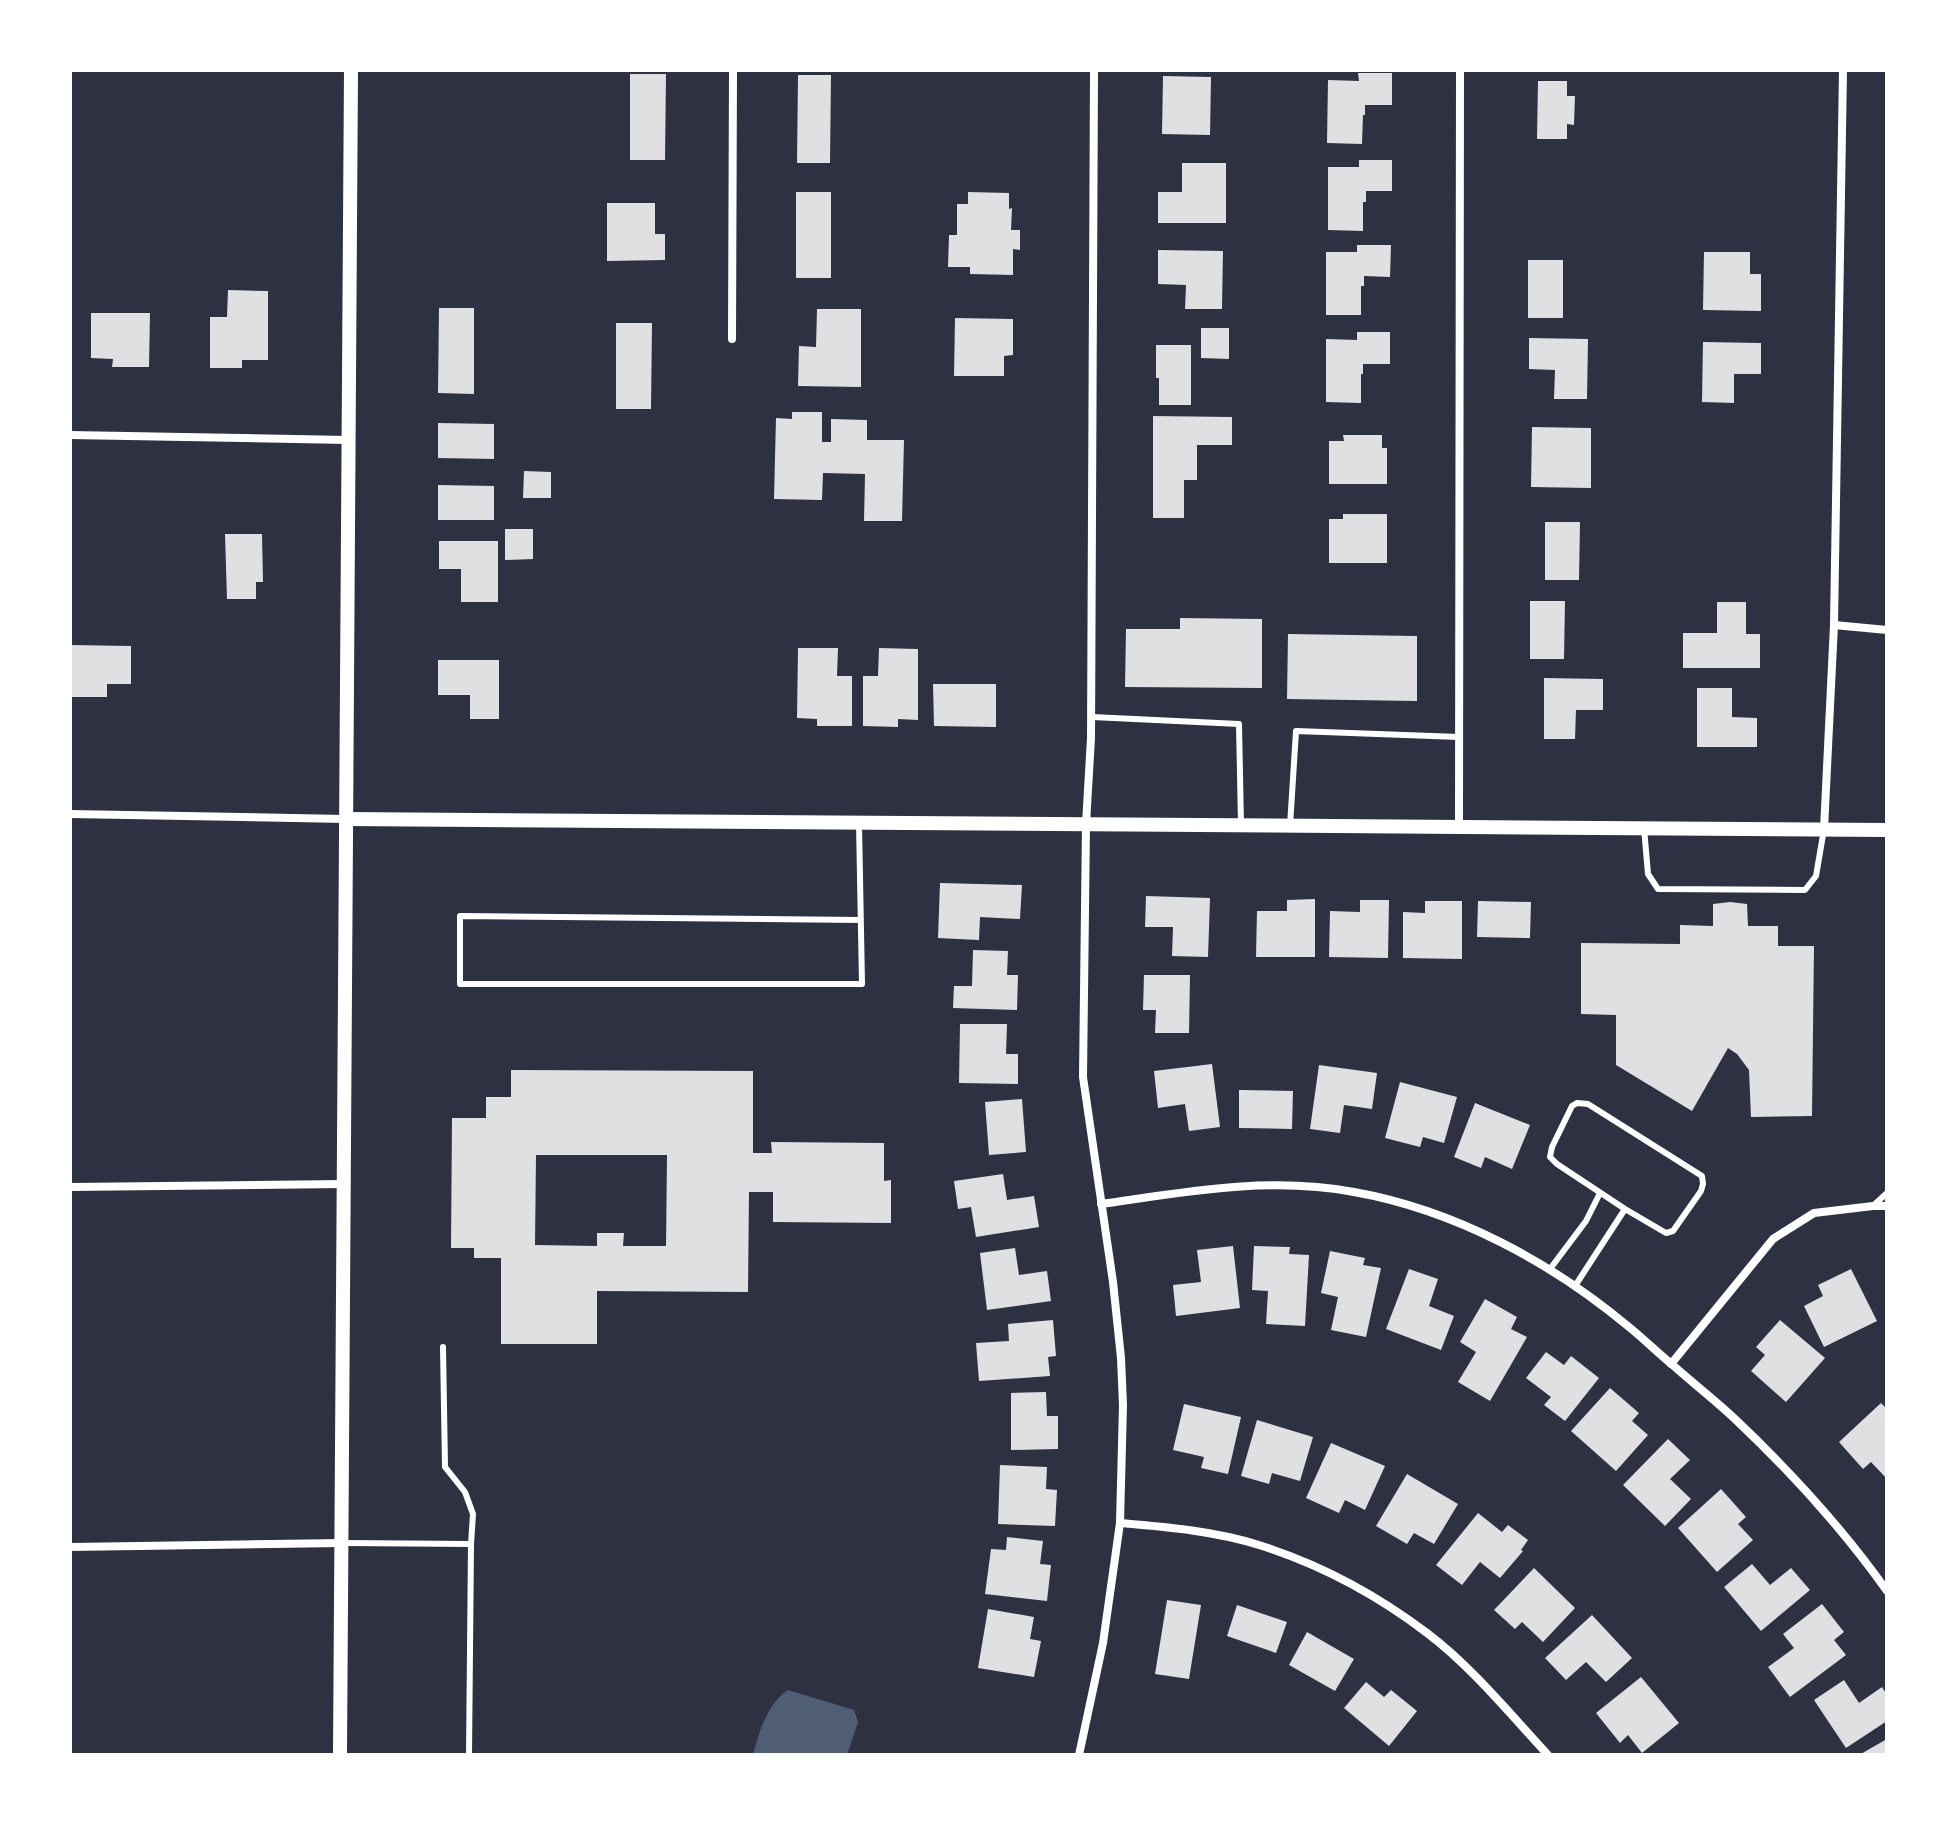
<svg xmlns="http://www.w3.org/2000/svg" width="1957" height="1825" viewBox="0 0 1957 1825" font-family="Cabin,sans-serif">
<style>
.water{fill:#4f5d75}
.building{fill:#e0e0e3;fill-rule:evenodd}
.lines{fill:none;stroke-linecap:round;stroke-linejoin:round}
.service{stroke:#fff;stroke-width:6}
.minor{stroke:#fff;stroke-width:8}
.tertiary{stroke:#fff;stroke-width:14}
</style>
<rect width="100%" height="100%" fill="#2d3142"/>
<path class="water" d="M788,1690L854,1710L858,1722L847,1755H753C759,1732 767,1704 788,1690Z"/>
<g class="building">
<polygon points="1358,73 1392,73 1392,105 1365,105 1365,115 1363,115 1362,144 1327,143 1328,80 1359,81"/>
<polygon points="630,74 666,74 665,160 630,160"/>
<polygon points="798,75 831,75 830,163 797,163"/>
<polygon points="1163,76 1211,77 1210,135 1162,134"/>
<polygon points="1538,81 1567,81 1567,96 1575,96 1574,125 1567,124 1567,139 1537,139"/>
<polygon points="1359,160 1392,160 1392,191 1366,191 1366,202 1363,202 1363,231 1328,230 1328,167 1359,167"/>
<polygon points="1182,163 1226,163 1226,223 1158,223 1158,192 1182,192"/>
<rect x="796" y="192" width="35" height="86"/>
<polygon points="968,192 1009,193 1009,209 1012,208 1011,230 1020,230 1020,250 1013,249 1013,275 970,274 970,267 948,267 949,235 957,235 957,204 968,204"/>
<polygon points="607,203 655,203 655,234 665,234 665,260 607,261"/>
<polygon points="1357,245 1391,245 1390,277 1364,276 1364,286 1361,286 1361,315 1326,315 1326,252 1357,252"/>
<polygon points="1158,250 1223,251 1222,309 1185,309 1186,285 1158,284"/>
<polygon points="1704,252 1750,252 1750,274 1761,274 1761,311 1703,310"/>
<rect x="1528" y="260" width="35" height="58"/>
<polygon points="228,290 268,291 268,360 242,360 242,368 210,368 210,317 227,317"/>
<polygon points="439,308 474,308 474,394 438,393"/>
<polygon points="817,309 861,309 861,387 798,386 799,346 816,347"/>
<polygon points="91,313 150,313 149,367 112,367 113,359 91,358"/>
<polygon points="955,318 1013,319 1013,355 1004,356 1004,376 954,376"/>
<polygon points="616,323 652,323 651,409 616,409"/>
<polygon points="1201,328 1229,328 1229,359 1201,358"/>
<polygon points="1357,332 1390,332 1390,364 1363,364 1363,374 1361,374 1361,403 1326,402 1326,339 1357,340"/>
<polygon points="1529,338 1588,339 1587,399 1554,399 1555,370 1529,369"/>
<polygon points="1703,342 1761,343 1761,374 1734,374 1734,403 1702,402"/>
<polygon points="1156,345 1191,345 1191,405 1159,405 1159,378 1156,378"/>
<polygon points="792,412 822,412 822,442 831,442 831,419 867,420 867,440 904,440 902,521 864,521 865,474 823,473 822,500 774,499 776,418 792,419"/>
<polygon points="1153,416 1232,417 1232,445 1197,445 1197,480 1184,480 1184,518 1153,518"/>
<polygon points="438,423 494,424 494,459 438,458"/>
<polygon points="1532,427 1591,428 1591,488 1531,487"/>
<polygon points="1343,435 1382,435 1382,448 1387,448 1387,484 1329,484 1329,441 1344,441"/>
<polygon points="524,471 551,472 551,498 523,498"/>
<polygon points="438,485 494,486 494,520 438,520"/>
<polygon points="1343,514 1387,514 1387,563 1329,563 1329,519 1343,519"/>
<polygon points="1545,522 1580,522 1579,580 1545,580"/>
<polygon points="505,529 533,529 533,559 505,560"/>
<polygon points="225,534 262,534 263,582 256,582 256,599 227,599"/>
<polygon points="439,541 498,541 498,602 461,602 461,569 439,569"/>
<polygon points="1530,601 1565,601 1564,659 1530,659"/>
<polygon points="1717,602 1746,602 1746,634 1760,634 1760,668 1683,668 1683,633 1717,633"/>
<polygon points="1180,618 1262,619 1262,688 1125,687 1126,629 1180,629"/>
<polygon points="1288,634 1417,636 1417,701 1287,699"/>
<polygon points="70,645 131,646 131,684 107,684 107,697 70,697"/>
<polygon points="798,648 838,648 837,676 852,676 852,726 817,726 817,719 797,718"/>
<polygon points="879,648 918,649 918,720 898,719 898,727 863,726 863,676 878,676"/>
<polygon points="438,660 499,660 499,719 470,719 470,695 438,695"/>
<polygon points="1544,678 1603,679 1603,710 1576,710 1575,739 1544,739"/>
<polygon points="933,684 996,684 996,727 934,726"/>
<polygon points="1697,688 1732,688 1732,717 1757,718 1757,747 1697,747"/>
<polygon points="940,883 1022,885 1020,919 980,917 979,940 938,938"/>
<polygon points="1146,896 1210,898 1208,957 1172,956 1173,927 1145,927"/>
<polygon points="1315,899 1315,957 1256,957 1257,911 1287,911 1287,900"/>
<polygon points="1360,900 1389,900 1388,958 1329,957 1330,911 1360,912"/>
<polygon points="1425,901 1462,901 1462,959 1403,958 1403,912 1425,913"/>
<polygon points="1478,901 1531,902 1530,938 1477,937"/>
<polygon points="1730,902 1747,904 1748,926 1778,926 1778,946 1814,946 1812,1116 1751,1117 1749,1070 1737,1054 1728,1048 1692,1111 1616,1065 1616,1015 1581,1014 1581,943 1680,944 1680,925 1713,926 1713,904"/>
<polygon points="973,950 1008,951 1007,975 1018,975 1017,1010 953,1008 954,986 972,986"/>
<polygon points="1144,975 1190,975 1189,1033 1155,1033 1156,1010 1143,1010"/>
<polygon points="960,1024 1007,1024 1006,1054 1018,1054 1018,1084 959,1083"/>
<polygon points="1212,1064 1220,1127 1189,1131 1185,1104 1158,1108 1154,1071"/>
<polygon points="1319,1065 1377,1073 1372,1109 1344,1105 1340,1133 1310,1129"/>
<path d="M511,1070L753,1071V1153H772L771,1142L884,1143V1181L891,1180V1223L773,1222V1192H749L748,1292L597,1291V1344H501V1258H474V1248H451L452,1118H486V1097H511ZM536,1155H667L666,1246H623L624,1233H597V1246L535,1245Z"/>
<polygon points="1400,1082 1457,1097 1444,1143 1423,1137 1420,1147 1385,1138"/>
<polygon points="1239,1090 1293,1091 1292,1129 1239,1128"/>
<polygon points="1022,1099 1026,1152 989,1155 985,1102"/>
<polygon points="1475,1103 1530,1125 1512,1169 1485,1157 1481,1168 1454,1157"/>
<polygon points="1003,1174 1007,1200 1034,1196 1039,1227 976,1237 971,1207 958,1209 954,1181"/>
<polygon points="1233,1246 1240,1308 1176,1316 1173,1285 1201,1282 1197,1250"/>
<polygon points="1254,1246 1290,1247 1289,1254 1309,1255 1305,1326 1266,1324 1268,1291 1252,1290"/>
<polygon points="1015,1248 1019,1275 1047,1271 1051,1301 987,1310 980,1253"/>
<polygon points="1330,1251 1365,1258 1363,1265 1381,1268 1366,1337 1331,1330 1338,1297 1321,1293"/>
<polygon points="1409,1269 1438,1279 1429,1306 1454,1316 1441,1350 1386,1329"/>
<polygon points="1851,1269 1877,1321 1824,1347 1804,1306 1823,1296 1818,1285"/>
<polygon points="1485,1299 1517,1317 1511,1329 1527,1337 1490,1401 1458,1382 1476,1352 1460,1342"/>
<polygon points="1053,1320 1056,1356 1048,1357 1050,1376 979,1381 976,1343 1009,1341 1008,1324"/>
<polygon points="1780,1320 1825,1358 1786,1402 1751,1371 1765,1355 1756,1347"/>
<polygon points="1546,1352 1564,1365 1571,1356 1599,1378 1565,1421 1544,1405 1551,1397 1526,1378"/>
<polygon points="1610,1388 1639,1413 1632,1421 1648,1435 1616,1471 1571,1431"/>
<polygon points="1046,1392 1047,1416 1058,1416 1058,1449 1011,1450 1011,1393"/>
<polygon points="1881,1403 1887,1409 1887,1479 1871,1462 1863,1469 1839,1442"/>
<polygon points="1184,1404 1241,1417 1228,1474 1201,1468 1204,1457 1173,1450"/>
<polygon points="1257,1420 1313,1437 1300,1481 1272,1473 1269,1484 1241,1476"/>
<polygon points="1668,1439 1690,1460 1670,1479 1691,1499 1665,1526 1623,1485"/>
<polygon points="1331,1443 1385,1466 1365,1510 1345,1500 1339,1513 1306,1498"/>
<polygon points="1000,1465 1047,1467 1046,1489 1057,1490 1055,1526 998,1524"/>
<polygon points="1407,1474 1458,1504 1434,1544 1414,1533 1407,1544 1376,1526"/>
<polygon points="1721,1489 1746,1517 1738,1524 1753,1540 1717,1572 1678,1528"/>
<polygon points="1478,1513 1502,1532 1508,1525 1528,1540 1521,1550 1523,1551 1500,1578 1480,1562 1462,1585 1436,1565"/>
<polygon points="1007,1537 1043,1541 1040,1564 1051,1565 1047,1601 985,1594 991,1549 1006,1550"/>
<polygon points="1752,1564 1770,1585 1791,1568 1810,1590 1761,1631 1724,1587"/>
<polygon points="1534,1568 1575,1608 1543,1642 1522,1622 1515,1629 1494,1610"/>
<polygon points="1167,1600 1201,1605 1189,1679 1155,1674"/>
<polygon points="1822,1604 1844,1632 1834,1640 1846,1655 1790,1697 1768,1667 1794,1648 1783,1634"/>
<polygon points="1237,1605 1287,1622 1276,1653 1227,1636"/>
<polygon points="988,1609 1034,1617 1030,1639 1041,1641 1034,1677 978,1668"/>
<polygon points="1592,1615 1632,1658 1606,1682 1586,1662 1566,1680 1545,1658"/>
<polygon points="1307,1632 1354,1659 1335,1691 1289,1665"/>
<polygon points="1641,1677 1679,1723 1642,1753 1628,1735 1620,1743 1596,1713"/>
<polygon points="1844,1680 1859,1703 1882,1687 1887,1695 1887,1721 1846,1748 1814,1700"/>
<polygon points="1366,1682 1384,1697 1391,1690 1417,1711 1389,1746 1344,1708"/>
<polygon points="1887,1739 1887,1755 1859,1755"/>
</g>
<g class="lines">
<g class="service">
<polyline points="1092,717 1239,724 1241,824"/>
<polyline points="859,823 862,984 460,984 460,916 861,920"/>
<polyline points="1290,826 1296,731 1459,737"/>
<polyline points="1644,828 1648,874 1658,889 1805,890 1816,876 1824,829"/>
<polyline points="1873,1206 1887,1193"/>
<polyline points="1550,1269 1586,1221 1600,1193"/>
<polyline points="1575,1286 1625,1209 1666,1233 1673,1231 1701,1191 1703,1184 1702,1176 1588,1104 1577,1103 1572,1106 1552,1147 1550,1157 1557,1164 1625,1209"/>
<polyline points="443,1347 445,1467 465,1492 473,1514 471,1544"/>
<polyline points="342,1543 471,1544 469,1755"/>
</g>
<g class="minor">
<polyline points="732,339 733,70"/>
<polyline points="70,435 348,440"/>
<polyline points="1834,625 1887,630"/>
<polyline points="70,814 346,819"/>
<polyline points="1459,827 1460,70"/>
<polyline points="1824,829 1834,625 1843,70"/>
<polyline points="70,1187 344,1184"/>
<path d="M1101,1204C1185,1192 1269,1176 1354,1192C1455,1210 1551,1262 1629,1327C1645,1340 1659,1354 1675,1367C1694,1384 1716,1401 1735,1419C1790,1471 1843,1529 1887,1591"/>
<polyline points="1671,1364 1773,1239 1814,1213 1873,1206 1887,1206"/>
<path d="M1120,1523C1166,1527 1215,1531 1259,1545C1319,1564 1377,1595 1427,1633C1471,1666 1511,1715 1548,1755"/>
<polyline points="70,1547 342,1543"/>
<polyline points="1079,1755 1103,1643 1120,1523 1123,1405 1121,1358 1113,1282 1083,1077 1086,824 1091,738 1094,70"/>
</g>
<g class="tertiary">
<polyline points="346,819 1887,830"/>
<polyline points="340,1755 351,70"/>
</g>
</g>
<rect width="1957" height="1825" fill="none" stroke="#ffffff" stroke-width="144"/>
</svg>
